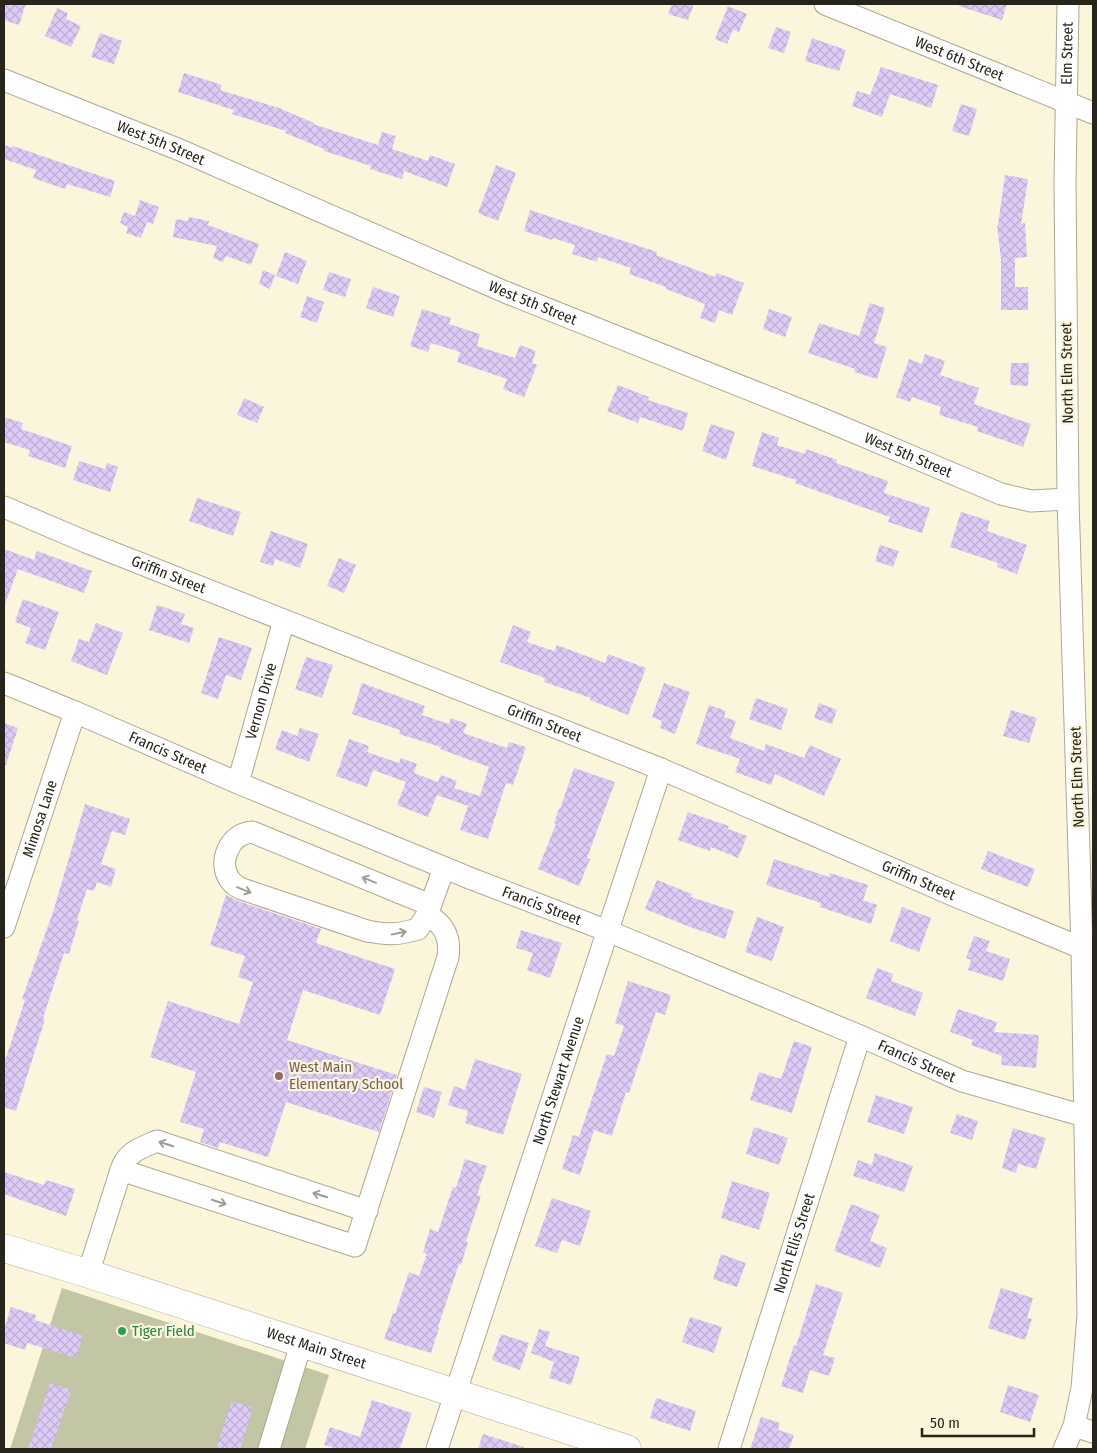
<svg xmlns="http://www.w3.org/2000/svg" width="1097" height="1453" viewBox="0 0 1097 1453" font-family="'Fira Sans Condensed',sans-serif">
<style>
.garden{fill:#c2c6a4}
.building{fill:url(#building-cross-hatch)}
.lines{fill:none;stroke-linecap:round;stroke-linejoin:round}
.minor-casing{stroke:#aea891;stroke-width:23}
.major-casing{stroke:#aea891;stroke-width:29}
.minor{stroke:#fff;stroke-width:21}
.major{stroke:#fff;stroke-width:28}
.oneway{stroke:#9e9d98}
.education-dot{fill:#8d6e63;stroke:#fbf5dc;stroke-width:2}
.leisure-dot{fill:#2e9e5b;stroke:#fbf5dc;stroke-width:2}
.labels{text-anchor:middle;stroke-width:4.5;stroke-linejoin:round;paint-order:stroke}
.street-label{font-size:15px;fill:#27251b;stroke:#fbf5dc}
.education-label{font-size:15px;fill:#785e54;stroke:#fbf5dc;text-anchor:start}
.leisure-label{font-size:15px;fill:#27864d;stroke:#fbf5dc;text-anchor:start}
</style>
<defs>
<pattern id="building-cross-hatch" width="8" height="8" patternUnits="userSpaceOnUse" patternTransform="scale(1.25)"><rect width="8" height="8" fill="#ddcbf6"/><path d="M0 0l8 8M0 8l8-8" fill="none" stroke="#beaed2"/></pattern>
</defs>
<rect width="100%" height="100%" fill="#fbf5dc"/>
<polygon class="garden" points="62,1288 329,1375 305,1449 10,1449"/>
<g class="building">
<polygon points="4,4 26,4 19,25 4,20"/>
<polygon points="672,4 694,4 688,20 668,14"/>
<polygon points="959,4 1007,4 1002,20 959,6"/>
<polygon points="728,6 747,14 739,32 733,30 727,44 715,39"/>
<polygon points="57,8 68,13 66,19 81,26 71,47 45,36"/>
<polygon points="776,27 791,32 784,53 768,48"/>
<polygon points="100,33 122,41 114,64 91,57"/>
<polygon points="812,38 846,50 839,71 805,61"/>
<polygon points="881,67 938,85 931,108 890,94 882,117 852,106 857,91 870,95"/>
<polygon points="184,73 222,85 220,90 279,108 314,123 313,124 378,145 382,132 396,136 392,149 428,161 430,155 455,164 447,187 404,171 402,179 370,169 371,166 324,151 324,149 285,133 286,131 232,114 234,110 178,92"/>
<polygon points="961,104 977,109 969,136 952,131"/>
<polygon points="4,145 13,148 13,146 115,181 110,197 67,184 65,189 33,178 36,170 4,159"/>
<polygon points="496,165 516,173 498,221 478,213"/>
<polygon points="1005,175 1028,179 1021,224 1025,223 1027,257 1015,258 1015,287 1028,287 1028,310 1001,310 1001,259 997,225 998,225"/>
<polygon points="140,200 159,207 153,224 147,222 141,238 126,233 128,227 120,223 124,212 135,216"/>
<polygon points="530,210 657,252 656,255 715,277 717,273 744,283 732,315 719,310 715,323 700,318 705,304 666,289 666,287 629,274 631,268 598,257 597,262 572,254 575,245 553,238 552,240 524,231"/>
<polygon points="189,217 209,221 208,225 259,244 251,265 226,256 223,262 213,258 217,246 173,237 176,219 188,221"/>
<polygon points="285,252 307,261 298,284 276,276"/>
<polygon points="263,270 275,275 270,289 259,284"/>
<polygon points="329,272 351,279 345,297 323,290"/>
<polygon points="373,287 400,296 393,317 366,308"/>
<polygon points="307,296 324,302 317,323 300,317"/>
<polygon points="870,303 885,308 874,343 887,347 877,379 854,372 855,369 808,353 819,323 859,336"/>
<polygon points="422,309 451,318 449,324 480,334 477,346 515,358 520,345 536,351 532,363 537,365 524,397 503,389 507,379 457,362 460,352 431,343 428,352 410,346"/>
<polygon points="769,309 792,317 785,337 763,329"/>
<polygon points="925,354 945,361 940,375 979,388 974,404 1031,424 1023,447 977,431 978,427 939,415 941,407 912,397 910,402 896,397 909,359 922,364"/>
<polygon points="1011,363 1029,363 1028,386 1010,385"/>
<polygon points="618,385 649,397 648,400 688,413 683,431 640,417 638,423 607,411"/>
<polygon points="244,398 264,407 257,423 237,415"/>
<polygon points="4,417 23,423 21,429 72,446 65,468 28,456 30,450 4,442"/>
<polygon points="711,424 735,432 726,460 702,451"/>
<polygon points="762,432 779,438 777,445 805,454 806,449 837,460 836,463 888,481 884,493 930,508 922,533 888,522 890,517 795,483 796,480 752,466"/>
<polygon points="79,461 105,469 107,463 118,467 110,492 73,480"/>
<polygon points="197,498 241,512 233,536 189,521"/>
<polygon points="961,512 990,521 987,531 1027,545 1017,574 997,567 998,563 950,547"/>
<polygon points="271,531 308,544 300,568 275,559 273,566 260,562"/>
<polygon points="880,545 899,551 893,567 875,561"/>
<polygon points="4,549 34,560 37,551 92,571 84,593 18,569 5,604 4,604"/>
<polygon points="339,558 356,565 344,593 327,586"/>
<polygon points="23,599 59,612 45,650 25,643 31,628 15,622"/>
<polygon points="157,605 185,614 181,624 194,628 189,643 149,630"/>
<polygon points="96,623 123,633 107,675 71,661 79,639 89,642"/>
<polygon points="513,625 531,632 527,642 554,651 557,645 605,663 608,654 646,668 628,715 590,700 591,698 544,682 545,678 500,662"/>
<polygon points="219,637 252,648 241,680 226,675 218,699 201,693"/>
<polygon points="306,657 333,665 322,698 295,689"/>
<polygon points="362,683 425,706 422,715 449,724 451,718 467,724 463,733 507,748 509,742 526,747 513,785 506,783 488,839 460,830 468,806 437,795 428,817 397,805 406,782 373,770 367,787 336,776 349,739 369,746 367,752 399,763 401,758 417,764 414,773 438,782 441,775 457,781 454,788 480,796 489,767 440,749 441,747 399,734 400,730 352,714"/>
<polygon points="664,683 690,692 675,734 660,728 662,721 652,717"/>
<polygon points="756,698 788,709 781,730 749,719"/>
<polygon points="819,703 837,710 832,724 814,718"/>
<polygon points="709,705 726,711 724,717 736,721 730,738 764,751 766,744 804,758 810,745 841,759 824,796 775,774 771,785 735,772 740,759 696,744"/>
<polygon points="1011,710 1037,718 1029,743 1003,736"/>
<polygon points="4,723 18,728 6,765 4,765"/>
<polygon points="300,728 319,734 309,762 275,749 282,730 297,736"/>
<polygon points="574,768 615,782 587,858 590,859 579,886 538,869 556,824 554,823 559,809 560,809"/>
<polygon points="85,804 130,819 125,835 112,831 101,864 116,869 111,887 97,882 94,891 87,889 77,920 79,921 69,954 64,953 43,1018 45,1019 16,1111 4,1107 4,1057 6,1058 25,1000 22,999 53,912"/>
<polygon points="688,812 729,826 728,829 747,836 738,858 711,847 710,851 678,840"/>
<polygon points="988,851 1035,869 1028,887 981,869"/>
<polygon points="774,859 829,877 830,873 868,885 863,900 877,905 871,924 820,907 821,903 766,885"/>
<polygon points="657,880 692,894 691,897 734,911 725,939 690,927 645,909"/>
<polygon points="226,895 238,901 321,929 316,943 395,969 380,1015 303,990 287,1040 397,1075 379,1132 286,1102 268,1157 220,1142 218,1148 200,1142 204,1129 180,1122 196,1072 150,1057 168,1001 239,1024 253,982 238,977 245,956 210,945"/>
<polygon points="902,907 931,918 919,952 890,941"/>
<polygon points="757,917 784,927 772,961 745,952"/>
<polygon points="521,930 562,943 550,978 527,970 533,953 516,948"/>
<polygon points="974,936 990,941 986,951 1010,959 1003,981 968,970 971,960 966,958"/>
<polygon points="877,968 893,974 891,981 923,993 915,1016 866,998"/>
<polygon points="628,981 671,995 665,1015 656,1012 629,1093 626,1092 612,1136 594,1130 580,1175 562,1169 573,1135 579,1137 607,1054 614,1056 624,1026 615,1023"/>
<polygon points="958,1009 997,1022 994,1032 1039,1035 1036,1068 1001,1065 1002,1056 971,1045 973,1040 950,1032"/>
<polygon points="794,1041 812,1047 792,1113 750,1100 759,1072 781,1079"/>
<polygon points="475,1059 522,1074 503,1135 465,1123 468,1111 448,1105 454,1086 465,1090"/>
<polygon points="424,1087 442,1092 434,1118 416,1112"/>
<polygon points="876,1095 913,1107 904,1134 867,1122"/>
<polygon points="957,1114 978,1121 972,1140 950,1133"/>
<polygon points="754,1127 788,1138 779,1165 746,1154"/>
<polygon points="1013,1128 1046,1138 1036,1169 1018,1164 1016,1173 1002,1168"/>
<polygon points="875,1153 913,1166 904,1192 853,1176 858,1160 872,1165"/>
<polygon points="465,1159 487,1166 477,1195 481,1196 466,1241 468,1242 461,1265 459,1264 438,1327 439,1328 431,1353 384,1339 393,1313 395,1314 409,1272 419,1276 427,1254 423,1252 430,1229 438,1232 453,1187 456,1188"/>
<polygon points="4,1172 44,1185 46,1180 75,1189 66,1216 4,1194"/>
<polygon points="732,1181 770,1193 759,1230 721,1218"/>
<polygon points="552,1198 591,1211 580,1246 562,1240 557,1253 535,1246"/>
<polygon points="851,1204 880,1215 870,1241 887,1248 880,1268 834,1251"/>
<polygon points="721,1254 746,1263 737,1287 713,1279"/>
<polygon points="816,1284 843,1293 823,1355 835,1358 829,1376 810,1370 803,1393 781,1386 794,1345 796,1346"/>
<polygon points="1001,1288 1033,1298 1027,1318 1032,1319 1025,1340 988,1328"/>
<polygon points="11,1307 36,1315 35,1320 83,1336 76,1358 27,1343 25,1350 4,1343 4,1330"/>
<polygon points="690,1317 722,1327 714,1353 682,1342"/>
<polygon points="539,1329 550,1332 545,1346 580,1357 571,1385 549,1378 554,1362 531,1353"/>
<polygon points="501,1334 529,1343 520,1370 492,1360"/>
<polygon points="50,1383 71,1390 51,1449 28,1449"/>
<polygon points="1008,1385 1039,1395 1030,1422 1000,1412"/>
<polygon points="656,1398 696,1411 690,1431 650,1418"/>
<polygon points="372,1400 412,1413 400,1449 338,1449 324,1445 330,1427 360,1437"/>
<polygon points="232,1401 253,1408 240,1449 216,1449"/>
<polygon points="761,1417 780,1423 778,1430 794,1435 789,1449 750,1449"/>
<polygon points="483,1434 524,1447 523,1449 478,1449"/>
</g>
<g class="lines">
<defs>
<g id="minor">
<path id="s1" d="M825,4L1093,113"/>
<path id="s2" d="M4,80L180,150L505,292L818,417L1001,494L1031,501L1068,499"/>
<path id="s3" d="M4,507L86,542L661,769L955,896L1082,948"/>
<path id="s4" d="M4,683L75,712L238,783L472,879L608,931L860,1036L962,1081L1084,1116"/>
<path id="s5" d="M238,783L284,620"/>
<path d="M430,905L252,832C230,833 217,862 230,880C233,884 237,887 242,889L367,931C389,935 396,935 418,929L427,915L444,868"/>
<path id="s6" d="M4,927L75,712"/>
<path d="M367,1211L157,1141C141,1148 126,1152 121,1170L355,1246L448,957C451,937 444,924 427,915"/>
<polyline points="88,1274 121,1170"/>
<polyline points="1074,1426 1093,1432"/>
<polyline points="269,1449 301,1344"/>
<path id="s7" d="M437,1449L661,769"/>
<path id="s8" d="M729,1449L860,1036"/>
<path id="s9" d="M1064,1449L1074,1426L1082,1388L1088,1315L1082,948L1068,499L1065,181L1068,4"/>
</g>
<g id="major">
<path id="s10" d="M4,1248L83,1272L627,1449"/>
</g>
</defs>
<use href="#minor" class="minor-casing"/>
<use href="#major" class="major-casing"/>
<use href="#minor" class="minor"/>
<use href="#major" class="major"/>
</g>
<defs><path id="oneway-shaft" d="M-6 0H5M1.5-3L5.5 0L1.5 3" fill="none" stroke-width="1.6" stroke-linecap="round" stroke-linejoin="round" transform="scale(1.25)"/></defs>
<g class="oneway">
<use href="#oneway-shaft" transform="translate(369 880) rotate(-158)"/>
<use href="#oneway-shaft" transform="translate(244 890) rotate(22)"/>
<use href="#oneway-shaft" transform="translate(399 933) rotate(-11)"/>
<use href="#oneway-shaft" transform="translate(166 1144) rotate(-162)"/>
<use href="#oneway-shaft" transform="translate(320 1195) rotate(-162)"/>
<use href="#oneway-shaft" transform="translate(219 1202) rotate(18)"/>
</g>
<circle class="education-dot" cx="279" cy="1076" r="5"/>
<circle class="leisure-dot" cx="122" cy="1331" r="5"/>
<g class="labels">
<g class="street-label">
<text dy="5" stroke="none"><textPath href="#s9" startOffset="1399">Elm Street</textPath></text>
<text dy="5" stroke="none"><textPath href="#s1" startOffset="145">West 6th Street</textPath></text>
<text dy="5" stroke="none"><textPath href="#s2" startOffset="169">West 5th Street</textPath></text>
<text dy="5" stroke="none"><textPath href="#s2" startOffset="574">West 5th Street</textPath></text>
<text transform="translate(1067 373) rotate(-91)" y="5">North Elm Street</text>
<text dy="5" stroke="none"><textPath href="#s2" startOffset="979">West 5th Street</textPath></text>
<text dy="5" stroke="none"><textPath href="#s3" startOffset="178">Griffin Street</textPath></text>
<text dy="5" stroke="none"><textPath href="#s5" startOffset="85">Vernon Drive</textPath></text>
<text dy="5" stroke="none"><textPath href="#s3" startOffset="582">Griffin Street</textPath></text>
<text dy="5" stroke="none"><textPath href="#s4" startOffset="178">Francis Street</textPath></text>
<text transform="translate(1077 777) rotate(-92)" y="5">North Elm Street</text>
<text dy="5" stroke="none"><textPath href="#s6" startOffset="114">Mimosa Lane</textPath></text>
<text dy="5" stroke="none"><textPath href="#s3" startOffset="988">Griffin Street</textPath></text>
<text dy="5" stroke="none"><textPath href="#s4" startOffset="582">Francis Street</textPath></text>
<text dy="5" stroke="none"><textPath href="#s4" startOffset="988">Francis Street</textPath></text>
<text dy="5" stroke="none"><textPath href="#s7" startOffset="388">North Stewart Avenue</textPath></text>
<text dy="5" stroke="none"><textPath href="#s8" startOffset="216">North Ellis Street</textPath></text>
<text dy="5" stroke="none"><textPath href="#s10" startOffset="328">West Main Street</textPath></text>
</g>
<g class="education-label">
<text x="289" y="1072">West Main<tspan x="289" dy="17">Elementary School</tspan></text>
</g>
<g class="leisure-label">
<text x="132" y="1336">Tiger Field</text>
</g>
</g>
<rect width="1097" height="1453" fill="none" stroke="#27251b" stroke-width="10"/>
<path d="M922 1428v8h112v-8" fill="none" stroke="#27251b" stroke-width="2.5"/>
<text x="930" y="1428" font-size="15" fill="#27251b" stroke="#fbf5dc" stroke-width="4" paint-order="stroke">50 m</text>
</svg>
